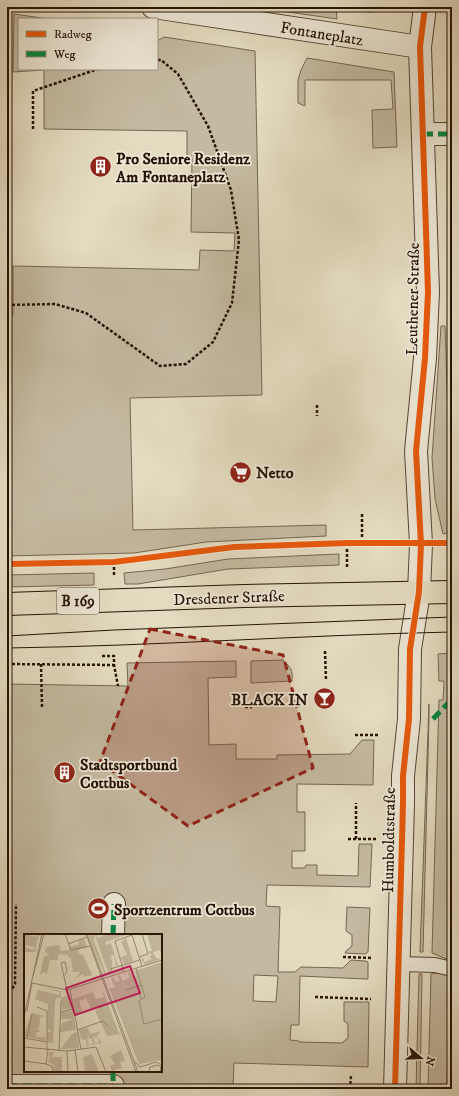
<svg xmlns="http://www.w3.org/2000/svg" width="459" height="1096" viewBox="0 0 459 1096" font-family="'IM FELL DW Pica',serif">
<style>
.green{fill:#c4baa1;stroke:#756652;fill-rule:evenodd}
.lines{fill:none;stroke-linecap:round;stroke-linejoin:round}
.lane-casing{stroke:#564433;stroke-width:16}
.street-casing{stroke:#564433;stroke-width:24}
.primary-casing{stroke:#261204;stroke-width:24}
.path{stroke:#261204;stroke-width:2.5;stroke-dasharray:3 2;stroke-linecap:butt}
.lane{stroke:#ede8d7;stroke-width:14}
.street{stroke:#ede8d7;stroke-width:22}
.primary{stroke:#e4dcc1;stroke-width:22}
.tram{stroke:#261204;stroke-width:1}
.quiet{stroke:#00873e;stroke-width:5;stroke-dasharray:10 5;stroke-linecap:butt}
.cycleway-casing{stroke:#ede8d7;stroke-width:8}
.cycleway{stroke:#e8590c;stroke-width:6}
.marked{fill:#8f2418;fill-opacity:0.2;stroke:#8f2418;stroke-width:3;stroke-dasharray:8 5;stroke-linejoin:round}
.labels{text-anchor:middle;stroke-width:3.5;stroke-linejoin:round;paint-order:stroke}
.shield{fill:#ede8d7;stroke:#625243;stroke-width:1}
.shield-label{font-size:15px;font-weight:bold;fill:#261204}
.street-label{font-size:16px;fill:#261204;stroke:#ede8d7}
.poi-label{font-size:16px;font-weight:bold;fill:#261204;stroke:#ede8d7;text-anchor:start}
.inset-road{fill:none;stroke:#988b75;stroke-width:1}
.view{fill:#c2185b;fill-opacity:0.15;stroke:#c2185b;stroke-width:2}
.inset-edge{fill:none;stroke:#261204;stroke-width:2}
</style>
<rect width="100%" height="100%" fill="#e4dcc1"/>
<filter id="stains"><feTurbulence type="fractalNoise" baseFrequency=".005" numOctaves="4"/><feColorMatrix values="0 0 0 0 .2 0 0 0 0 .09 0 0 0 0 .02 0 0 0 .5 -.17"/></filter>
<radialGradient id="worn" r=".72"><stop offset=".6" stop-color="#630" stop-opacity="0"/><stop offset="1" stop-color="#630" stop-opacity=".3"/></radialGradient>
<g class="green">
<polygon points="253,7 336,7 337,19"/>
<polygon points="349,7 383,7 382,8 370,12 349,8"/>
<polygon points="14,14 49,19 19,19 19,69 157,69 157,41 164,37 255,51 262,395 130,398 133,530 326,525 326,536 206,542 134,553 7,556 7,322 13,315 13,266 199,270 200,250 234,251 235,233 191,232 192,159 187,159 187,131 44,129 44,70 13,72"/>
<polygon points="307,58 394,72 397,147 373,148 372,110 393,109 391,80 305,80 305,106 298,103 298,80 301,70"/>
<polygon points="441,326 445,326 452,532 443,534 435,499 432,458"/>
<polygon points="339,554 339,565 228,569 138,584 125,584 124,573 165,569 228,559"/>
<polygon points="94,573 94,585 7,587 7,575"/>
<polygon points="452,653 451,940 452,961 449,960 432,953 439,700 443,700 444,681 439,681 438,654"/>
<path d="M283,660C291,668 293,670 292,681L251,683V661Z"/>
<path d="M236,661V677L208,678L209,745L236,744V759H277V755L350,754L362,740H374L373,785L297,784V812H305V851H292V868H305L306,865H317V875L358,876L359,844H372L370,887L267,885L266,906L280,907L278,972H295L301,967L343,968L351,960L365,961L368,962V979H366L300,976L299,1025H291L290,1040L299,1041V1042L343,1043V1042L348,1038V1024L344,1021V1002H369L368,1067L234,1063L233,1088L269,1089H7V684L128,686L127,663ZM25,935H161V1071H25ZM254,975L278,976L276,1002L253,1001Z"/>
<polygon points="429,704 429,719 423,952 420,952"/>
<polygon points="347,907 370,908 368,952 365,954 345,953 346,951 352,946 352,935 346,931"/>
<polygon points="435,973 446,974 452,976 452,1041 448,1041 447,1089 428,1089 431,974"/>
<polygon points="419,974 422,974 420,1089 416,1089"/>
</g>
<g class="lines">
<defs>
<polyline id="lane" points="398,964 435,965 452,969"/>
<g id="street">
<polyline points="153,7 420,47"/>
<polyline points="423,134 452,134"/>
<polyline points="113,935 114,904"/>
<polyline points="7,1086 113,1086"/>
<polyline points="395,1089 403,804 403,776 409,719 410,649 419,592 421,544 416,451 425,358 428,292 420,47 425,7"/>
</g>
<polyline id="primary" points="7,604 244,596 452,592"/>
</defs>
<use href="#lane" class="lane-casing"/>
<use href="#street" class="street-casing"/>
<use href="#primary" class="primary-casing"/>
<g class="path">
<polyline points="33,129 33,91 98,69"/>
<polyline points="7,305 55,304 86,313 160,366 186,364 213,342 232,303 239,240 231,190 208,126 178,74 161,60 157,60"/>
<polyline points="317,405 317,416"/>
<polyline points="362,514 362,544"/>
<polyline points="114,562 114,575"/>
<polyline points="347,567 347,543"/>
<polyline points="325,651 326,681"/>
<polyline points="102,656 114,656 114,665 118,686"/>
<polyline points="7,664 114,665"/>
<polyline points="41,664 42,707"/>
<polyline points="245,707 252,707"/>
<polyline points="355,735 380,735"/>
<polyline points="348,839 376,839"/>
<polyline points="356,839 356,803"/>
<polyline points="343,957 373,958"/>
<polyline points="7,997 15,984 16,904"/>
<polyline points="315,997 371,999"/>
<polyline points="350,1089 351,1076"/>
</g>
<use href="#lane" class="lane"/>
<use href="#street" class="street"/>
<use href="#primary" class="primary"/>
<g class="tram">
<polyline points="7,636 114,630 452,617"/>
<path d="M7,648C155,646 304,635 452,632"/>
</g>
<g class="quiet">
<polyline points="423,134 452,134"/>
<polyline points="433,719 452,699"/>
<polyline points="113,935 114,904"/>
<polyline points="113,1071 113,1089"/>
<polyline points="7,1086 113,1086"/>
</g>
<defs>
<g id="cycleway">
<polyline points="7,564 114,562 234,547 347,543 452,543"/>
<polyline points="395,1089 403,804 403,776 409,719 410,649 419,592 421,544 416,451 425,358 428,292 420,47 425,7"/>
</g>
</defs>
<use href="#cycleway" class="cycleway-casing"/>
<use href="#cycleway" class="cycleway"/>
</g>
<path class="marked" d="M150,629L283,655L313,768L188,826L100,762Z"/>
<defs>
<symbol id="building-disc" viewBox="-11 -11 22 22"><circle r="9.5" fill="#8f2418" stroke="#ede8d7"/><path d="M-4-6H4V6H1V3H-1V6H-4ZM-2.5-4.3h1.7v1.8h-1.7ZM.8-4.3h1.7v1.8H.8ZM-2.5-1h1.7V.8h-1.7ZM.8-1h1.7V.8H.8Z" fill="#fff"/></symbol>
<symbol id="supermarket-disc" viewBox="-11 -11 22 22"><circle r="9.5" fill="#8f2418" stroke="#ede8d7"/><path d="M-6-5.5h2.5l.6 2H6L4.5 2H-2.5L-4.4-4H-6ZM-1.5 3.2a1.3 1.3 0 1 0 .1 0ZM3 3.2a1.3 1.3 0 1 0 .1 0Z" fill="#fff"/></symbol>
<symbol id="bar-disc" viewBox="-11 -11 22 22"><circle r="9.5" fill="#8f2418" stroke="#ede8d7"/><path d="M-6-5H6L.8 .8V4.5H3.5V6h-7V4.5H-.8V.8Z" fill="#fff"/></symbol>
<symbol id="stadium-disc" viewBox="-11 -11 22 22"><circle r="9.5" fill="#8f2418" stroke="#ede8d7"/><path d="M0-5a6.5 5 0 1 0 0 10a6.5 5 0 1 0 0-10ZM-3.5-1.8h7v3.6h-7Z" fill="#fff"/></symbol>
</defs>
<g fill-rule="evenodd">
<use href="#building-disc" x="88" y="154" width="25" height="25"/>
<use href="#supermarket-disc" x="228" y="460" width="25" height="25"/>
<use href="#bar-disc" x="312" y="686" width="25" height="25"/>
<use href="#building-disc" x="52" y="760" width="25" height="25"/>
<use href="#stadium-disc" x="86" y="896" width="25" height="25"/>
</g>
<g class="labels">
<rect class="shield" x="57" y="588" width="42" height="26" rx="3"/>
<g class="shield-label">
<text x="78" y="606">B 169</text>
</g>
<g class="street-label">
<text transform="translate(322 33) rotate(9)" y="6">Fontaneplatz</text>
<text transform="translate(412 299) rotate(-89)" y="6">Leuthener Straße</text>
<text transform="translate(229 597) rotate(-2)" y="6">Dresdener Straße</text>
<text transform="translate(388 840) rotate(-89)" y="6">Humboldtstraße</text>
</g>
<g class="poi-label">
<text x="116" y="164">Pro Seniore Residenz<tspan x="116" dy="18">Am Fontaneplatz</tspan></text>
<text x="256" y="478">Netto</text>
<text x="308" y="705" text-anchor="end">BLACK IN</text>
<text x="80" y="770">Stadtsportbund<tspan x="80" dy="18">Cottbus</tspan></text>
<text x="114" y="915">Sportzentrum Cottbus</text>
</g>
</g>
<g transform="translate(24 934)">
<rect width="138" height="138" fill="#e4dcc1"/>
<path d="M0,0L13,3L11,0H15L11,18H0V13L10,16L11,13L0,11ZM64,0L66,2L70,1L71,4L69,5L82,39L84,38L71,1L73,0V4L85,0H104L82,8V11L87,9L94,32H92L90,21H87L89,38L97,36V32L99,37L81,42L68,9L80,42ZM123,0H138V22L136,16L129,18L132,24L137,25L121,31L117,25L120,24V28L128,25L125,22L129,21L125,19L124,17H128ZM102,4L109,27L100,30L97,23L103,21L97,8ZM60,5L63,13L54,16L55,20L59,21L68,41L60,43L59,40L51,45L56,38H49L47,25L43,21L37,20L34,21V26H26L23,40L20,38L16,41L20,22L26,21L21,18L22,13L33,11L36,12V17L45,16L46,13L55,10L54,7ZM138,28V126L115,130L85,54H91L87,44L90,43L92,48L96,47L93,42L96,41L99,47L103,45L101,41H97L101,40L103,44L106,43L103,39L107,38L110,45L112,41L110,37ZM76,51L81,62L97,104L95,100L83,102L71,77L75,74L67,75L61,62V65L55,67L58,76L52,80L49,65L69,58L72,65L80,63ZM13,52L37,57V64H32L31,69L29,109H25L23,105L24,98L28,97L23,94L24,70L11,65L14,56L35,61L36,58ZM46,61L48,74L38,76L37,64ZM49,77L52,96L36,98L38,89L49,85H37V78ZM7,79L21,82L16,83L15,94H12L16,97L12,99V103H21V107L0,102ZM64,94L66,100L77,97L73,101L78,109L71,110L75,108L74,103L70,104L72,101L69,103L71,110L65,111L69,109L68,105H64L66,102L63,104L65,112H58L63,111L62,106H58L62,105H57L55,96ZM53,97L55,114L37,115L47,101ZM97,116L101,127L96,128L98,134L88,137L86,132L91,130L86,122ZM25,118H30L28,123H38V138L29,137L30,131L24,128L25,124L27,123H25ZM64,120H68L75,138L61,137L59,123L67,121Z" fill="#c4baa1"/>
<path class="inset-road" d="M41,0L47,16L66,12M62,0L112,138M63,0L114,138M108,1L118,32M44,10L63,3M115,23L124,20L118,0M112,34L121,63L115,67L120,90L138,85M86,35L116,26M100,38L91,7L108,1M41,41L43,36L41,28L37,29L43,56M9,42L20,0M8,49L43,56L138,26M113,52L117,65M46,55L57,115M102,56L117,51M13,73L23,77V116M3,77L8,49M37,78L49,75M0,83L18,0M53,96L79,87L84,92M0,104L23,108M3,104L8,80M0,113L43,117L72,113L82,138M51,116L54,138M35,117L37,67M43,117L44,138M0,127L22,130L24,116M111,128L116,133L132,128L138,131M22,130L28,132L29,138M125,138L126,133L134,131L137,133L136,138"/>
<path class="view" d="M106,32L116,59L51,81L42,54Z"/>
<rect width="138" height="138" class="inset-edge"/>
</g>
<rect width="459" height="1096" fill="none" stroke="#e4dcc1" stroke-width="24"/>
<rect x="8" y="8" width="443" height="1080" fill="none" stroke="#261204" stroke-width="2"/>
<rect x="12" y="12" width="435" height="1072" fill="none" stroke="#261204"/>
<rect x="18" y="18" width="140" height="52" fill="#ede8d7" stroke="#9d9283"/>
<rect x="26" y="31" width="20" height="6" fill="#e8590c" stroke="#9d9283"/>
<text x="54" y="38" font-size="12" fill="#261204">Radweg</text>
<rect x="26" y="51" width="20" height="6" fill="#00873e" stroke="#9d9283"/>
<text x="54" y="58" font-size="12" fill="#261204">Weg</text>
<g transform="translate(421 1058) rotate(109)" stroke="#ede8d7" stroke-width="3" paint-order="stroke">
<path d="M0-3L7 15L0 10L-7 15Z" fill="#261204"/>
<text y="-6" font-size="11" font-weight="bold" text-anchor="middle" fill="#261204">N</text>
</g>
<rect width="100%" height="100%" filter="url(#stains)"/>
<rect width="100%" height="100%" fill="url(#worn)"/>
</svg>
